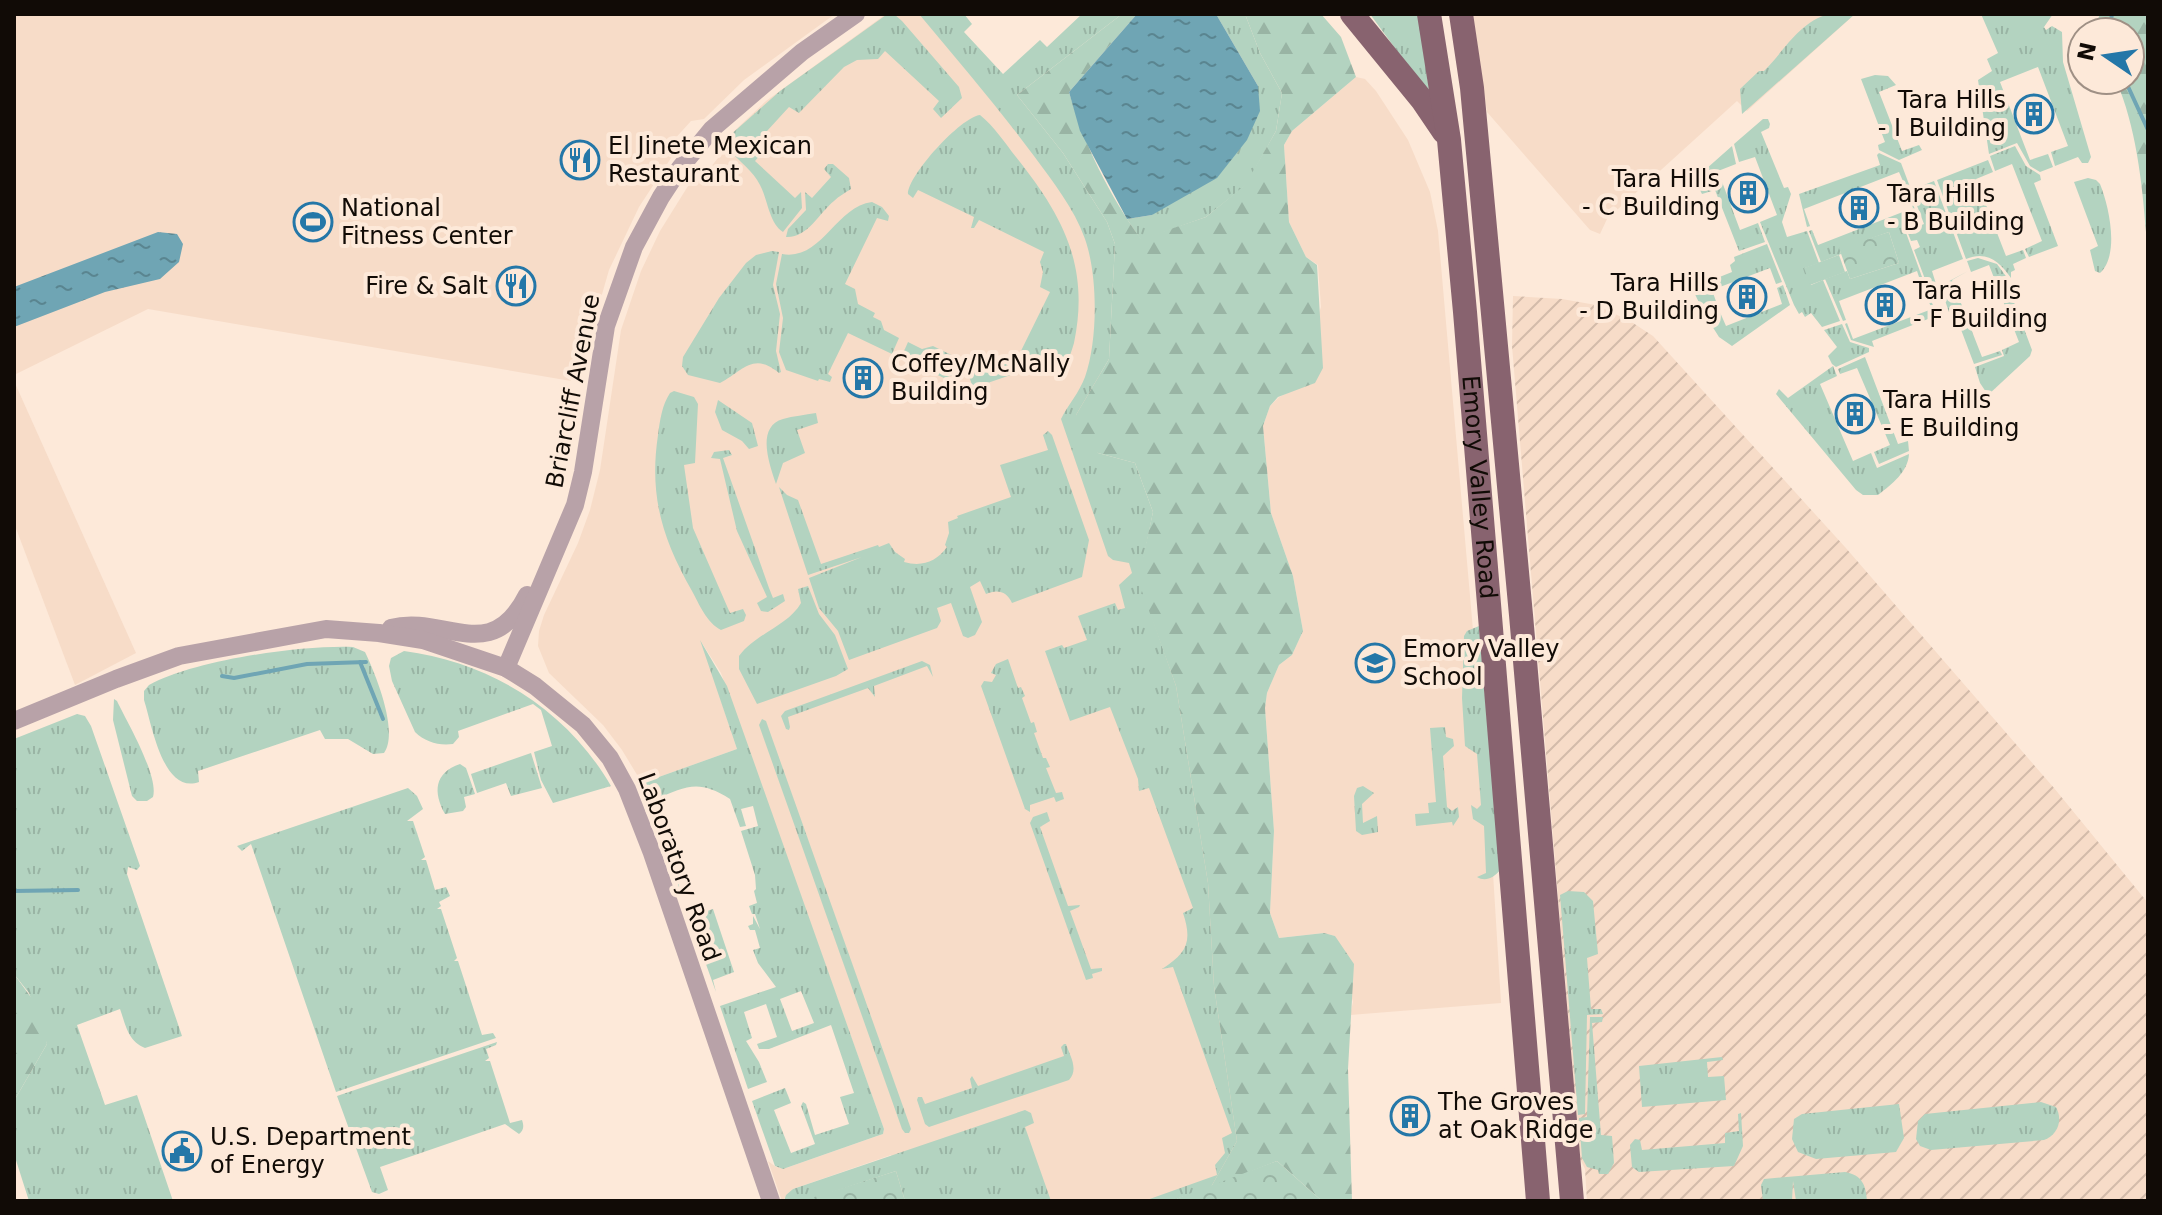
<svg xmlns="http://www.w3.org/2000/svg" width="2162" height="1215" viewBox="0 0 2162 1215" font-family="'DejaVu Sans',sans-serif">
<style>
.built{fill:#f7dcc8}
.industrial{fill:url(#industrial-furrows)}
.grass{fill:url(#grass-tufts);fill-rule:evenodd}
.forest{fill:url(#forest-firs)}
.park{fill:url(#park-crowns)}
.pitch{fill:#b3d3c0}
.water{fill:url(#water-ripples)}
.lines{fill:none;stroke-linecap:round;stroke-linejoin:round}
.stream{stroke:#6fa5b4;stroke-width:4}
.minor{stroke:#b8a2a8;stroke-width:18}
.major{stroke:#88636f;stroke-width:24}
.labels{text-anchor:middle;stroke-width:8;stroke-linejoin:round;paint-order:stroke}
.poi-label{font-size:24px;fill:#110b06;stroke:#fde9d9;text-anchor:start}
.street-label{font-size:24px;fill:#110b06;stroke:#fde9d9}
</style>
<defs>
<pattern id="industrial-furrows" width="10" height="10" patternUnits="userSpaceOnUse" patternTransform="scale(2)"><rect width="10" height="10" fill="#f7dcc8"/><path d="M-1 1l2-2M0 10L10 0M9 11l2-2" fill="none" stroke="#d3bbaa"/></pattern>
<pattern id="grass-tufts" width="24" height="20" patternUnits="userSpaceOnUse" patternTransform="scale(2)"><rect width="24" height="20" fill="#b3d3c0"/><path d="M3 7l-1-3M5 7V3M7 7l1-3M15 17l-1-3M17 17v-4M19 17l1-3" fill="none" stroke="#99b4a4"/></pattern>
<pattern id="forest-firs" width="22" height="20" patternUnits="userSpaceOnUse" patternTransform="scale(2)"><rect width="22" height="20" fill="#b3d3c0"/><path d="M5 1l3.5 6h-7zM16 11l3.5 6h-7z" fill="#99b4a4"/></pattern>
<pattern id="park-crowns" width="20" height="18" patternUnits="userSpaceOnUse" patternTransform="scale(2)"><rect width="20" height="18" fill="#b3d3c0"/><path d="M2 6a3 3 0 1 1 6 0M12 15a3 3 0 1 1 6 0" fill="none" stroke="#99b4a4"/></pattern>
<pattern id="water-ripples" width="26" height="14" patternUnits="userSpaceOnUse" patternTransform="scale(2)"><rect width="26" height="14" fill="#6fa5b4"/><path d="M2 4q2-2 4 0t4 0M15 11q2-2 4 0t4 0" fill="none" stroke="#5a8590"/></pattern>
</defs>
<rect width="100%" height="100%" fill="#fde9d9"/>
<g class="built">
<polygon points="14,14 835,14 744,80 704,119 691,121 672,142 673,155 639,207 609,270 588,343 584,350 577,354 571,381 148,309 14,375"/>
<polygon points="886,14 948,14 1107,222 1098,453 1332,1139 1170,1201 905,1201 891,1155 793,1189 782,1201 768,1161 776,1167 786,1168 883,1134 884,1129 721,673 702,643 737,749 642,783 622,750 603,725 549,673 538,646 539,631 544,615 578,543 590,510 600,470 621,330 641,271 660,231 693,178 699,174 706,173 726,148 730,135 766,101"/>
<polygon points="1473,14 1855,14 1747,111 1737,101 1607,219 1600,234 1590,230 1487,112"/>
<polygon points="1356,77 1365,79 1376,91 1408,140 1430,192 1438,231 1490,824 1501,1003 1350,1015 1353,1002 1335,936 1324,933 1279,938 1270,913 1274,831 1265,708 1267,693 1279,665 1292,655 1303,631 1293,576 1271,513 1263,426 1270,406 1279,397 1293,390 1321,307 1318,265 1306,257 1289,222 1284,145 1292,131"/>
<polygon points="14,381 136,653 75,685 14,523"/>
</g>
<polygon class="industrial" points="1513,296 1562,299 1596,305 1630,321 1653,336 1845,547 2054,788 2148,903 2148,1201 1587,1201 1585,1169 1580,1159 1512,346"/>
<g class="grass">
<path d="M919,14H964L972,24L964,32L1003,74L1040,40L1047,47L1082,14H1122L1017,95L1063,153L1107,222L1115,244L1109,359L1076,415L1098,453L1135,463L1153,512L1139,580L1176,686L1208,883L1214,986L1237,1141L1211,1187L1170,1201H1144L1217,1175L1215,1165L1225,1153L1222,1138L1232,1133L1173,967L1162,969C1186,953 1193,943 1183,913L1193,908L1149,788L1139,791L1138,779L1110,707L1070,721L1045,651L1062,645L1064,648L1087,640L1078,616L1115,603L1118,610L1125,608L1119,585L1132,573L1129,563L1113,560L1108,556L1061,419C1068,405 1079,393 1085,377C1098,340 1098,276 1085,239C1074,208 1053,182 1034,156C998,107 958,61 919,14Z"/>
<polygon points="1216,14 1245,14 1260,53 1282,93 1276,131 1246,185 1206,217 1141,240 1127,219 1152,215 1258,86"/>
<polygon points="1370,14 1418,14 1430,96"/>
<path d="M1829,14H1855L1742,114L1740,89L1759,71H1764C1785,50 1799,22 1829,14Z"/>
<polygon points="1981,14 2053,14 2044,27 2046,30 2052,26 2062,32 2063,62 2091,157 2088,163 2082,163 2078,157 2055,166 2051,152 2068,146 2038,67 2000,82 2030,160 2048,154 2053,167 2040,172 2030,166 2017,143 1989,154 1978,80 1992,71 1987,59 1998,53"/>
<path d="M886,15H895L902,21L959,87L962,98L941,118L933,109L939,101L885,51L878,59L857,60L844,67L799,113L789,107L755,144L762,153L755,161L795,198L801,192L802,208L783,232C769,223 768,200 760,185C753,171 740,162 729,150L728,137L780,91Z"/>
<polygon points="1875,75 1888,76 1896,85 1879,92 1902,151 1919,145 1922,150 1899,160 1879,150 1878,145 1885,142 1861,79"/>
<path d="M980,115C994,126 1005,143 1016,157C1063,216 1090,266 1074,343C1070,356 1066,372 1051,376L1047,363L1042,365L1039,358L1035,360L1037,366L973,388L967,370L944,378L901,358L908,342L922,349L933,346L988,373L989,368L998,366L1009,356L1017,359L1050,292L1040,287L1043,272L1040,262L1044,252L979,220L974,228H971L974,217L918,190L913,198L908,194C908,175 961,117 980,115Z"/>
<polygon points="1763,119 1768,119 1770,124 1769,128 1761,132 1784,188 1788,187 1791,194 1782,222 1787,237 1807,231 1819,263 1805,268 1811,285 1823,280 1840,321 1822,327 1811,313 1805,317 1802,312 1799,314 1794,305 1760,222 1777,215 1755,157 1739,162 1734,144"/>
<polygon points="1732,146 1736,164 1718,171 1740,230 1758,223 1765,242 1739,251 1715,190 1702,194 1696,182 1697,177"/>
<polygon points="2015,146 2026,166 2040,175 2041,180 2034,183 2058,246 2029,257 2025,249 2042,241 2012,164 1995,171 1990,156"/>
<polygon points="1879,153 1901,163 1910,187 1906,188 1899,172 1804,209 1810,226 1807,227 1799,194 1880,165 1877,155"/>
<path d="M1988,160L1993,172L1976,179L2006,256L2023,250L2026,258L2013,264L2015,270L2011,272V278C2000,262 1987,250 1966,259L1937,180Z"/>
<path d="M828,164H833L849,178L851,189C845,193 839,196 834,201C819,213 808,238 786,237L788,229L806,210L805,192L812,198L831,177L824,169Z"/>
<path d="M2088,178L2096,180L2100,184C2109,206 2120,255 2100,273L2095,271L2090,250L2098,246L2074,182Z"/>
<polygon points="1934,181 1963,259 1932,271 1936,284 1928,287 1914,250 1920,247 1917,240 1911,241 1907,231 1924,224 1911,190"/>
<polygon points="1907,191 1921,223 1905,230 1926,288 1923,289 1917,271 1839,301 1846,320 1843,321 1825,279 1847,271 1850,279 1899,263 1889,232 1840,249 1841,254 1821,262 1809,231 1812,230 1818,245 1913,208"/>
<path d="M872,202L882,207L889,216L888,221L877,218L845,284L855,289L858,304L875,313L873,317L881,321L884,330L899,338L892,354L848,333L828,374L832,377L830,382L819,379L818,381L786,370L779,352L783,318L776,284L782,254C822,261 835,207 872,202Z"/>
<polygon points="1767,244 1782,282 1776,284 1770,268 1712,290 1718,307 1704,313 1692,288 1732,272 1730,265 1735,261 1734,257"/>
<path d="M772,251L779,252L773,285L780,314L776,351L781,372L779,373C753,351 742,372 720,383L688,375L682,366L683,357L719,298L746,263L756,255Z"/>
<polygon points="1978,258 1997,264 2008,279 2006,281 2032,350 2030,356 1988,395 1980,383 1975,367 2004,356 2002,350 2019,342 1989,265 1971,272 1967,261"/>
<polygon points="1968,271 1952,280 1982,357 2000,351 2002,355 1974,364 1954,311 1949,312 1940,286"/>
<polygon points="1783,285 1790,305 1732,346 1719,337 1705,315 1719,310 1726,326 1782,304 1777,288"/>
<polygon points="1927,290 1934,308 1928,319 1872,341 1874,347 1851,340 1845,324 1847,323 1853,339 1932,309 1924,291"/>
<polygon points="1842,324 1850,342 1869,348 1869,352 1836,367 1832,364 1828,356 1837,347 1824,330"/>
<polygon points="1865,357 1898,444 1908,441 1909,451 1879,464 1874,452 1890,445 1857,368 1840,374 1838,369"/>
<path d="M1833,366L1837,376L1820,384L1853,461L1871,453L1877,468L1909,454C1908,472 1892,484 1878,495H1863L1856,490L1776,394L1779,389L1788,398Z"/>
<path d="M674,391L694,397L698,404L695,463L684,465L693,528L730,613L743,609L746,615L744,621L721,630C707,623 699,604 692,591C662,538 649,496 658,435C660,420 662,405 670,393Z"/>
<polygon points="718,400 752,423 758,446 749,449 742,441 722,430 715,412"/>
<path d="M816,413L818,423L797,430L805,453L783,463L776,484C770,466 755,427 783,419C793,416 805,415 816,413Z"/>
<path d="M1048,431L1052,435L1089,540L1082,577L1012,603C1007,591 997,589 986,594L980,581L970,587L982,622L975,635L968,638L963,636L951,603L937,608L941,621L937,628L849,660L838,631L819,608L809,578L862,557L808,575L779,487L787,495L798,500L821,564L878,545L879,547L889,543L895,552L905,559L904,562C922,567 936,562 947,547L945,545L949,533L948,522L958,518L957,516L1011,497L1000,465L1048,450L1043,435Z"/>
<polygon points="729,450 732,455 723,458 769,588 773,598 783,594 785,601 768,612 761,611 757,603 767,597 737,531 720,459 711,458 714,452"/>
<path d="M808,586L819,614L835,635L848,669L836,676L757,704L739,669V656C756,633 788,626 801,603L798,589Z"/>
<path d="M1479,626L1500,870C1494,878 1485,882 1477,877L1486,873L1484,826L1473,819L1471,805L1477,809L1481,805L1477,754L1465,746L1462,698L1464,636L1467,631Z"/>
<path d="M700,640L727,686L884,1129L883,1134L877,1136L783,1169L775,1166L752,1101L785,1088L791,1103L774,1110L791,1153L815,1144L801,1106L803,1102L806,1104L815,1135L849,1124L840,1097L854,1093L831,1025L769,1049H759L757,1044L777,1037L766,1004L744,1012L752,1038L746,1041L759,1062L767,1082L748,1089L720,1006L776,987L758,963L753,950L760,948L755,930H750L748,926L753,924V916L760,929L755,914H752L749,906L757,903L754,891L756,889L755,875L741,831L758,826L753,806L741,809L746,826L740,827L730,799C698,779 687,786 654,800L681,893L642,783L737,749ZM801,991L814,1023L792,1031L780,999Z"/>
<path d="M353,647L365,652C376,675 399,732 384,753L373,754L348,739H325L320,730L198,771L199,782C163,795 152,725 144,700V691L149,685C195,660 300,645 353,647Z"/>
<path d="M404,651C490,662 567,710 611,786L553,803L541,780L534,752L552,746L541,710L533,704L458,731L459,737L453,744C439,746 425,742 415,732L392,681L389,666L391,658Z"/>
<polygon points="1008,659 1018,688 1021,687 1025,696 1022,698 1031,723 1034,722 1037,732 1034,733 1043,758 1046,758 1050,767 1046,768 1056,793 1062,792 1064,799 1056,802 1054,797 1030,805 1030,812 1025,809 981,686 984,681 992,682 996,675 991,673 996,664"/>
<polygon points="922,661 930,665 933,677 927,666 874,686 875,697 868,688 788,717 790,727 789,730 786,729 781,716 785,711"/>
<path d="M114,699L117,701C127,722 159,776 153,797L147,801H137L132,796L113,720Z"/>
<path d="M77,714L85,716L91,726L140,866L137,870L128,867L127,874L182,1036L145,1048C128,1041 126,1026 120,1009L77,1025L105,1105L137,1095L173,1201H29L14,1154V1101L47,1044L29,993L14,974V739Z"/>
<polygon points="762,719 766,721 911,1129 909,1133 905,1133 902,1129 759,725"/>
<polygon points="1445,727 1446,737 1453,739 1454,746 1443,756 1447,807 1452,811 1458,807 1459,817 1453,826 1452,822 1416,826 1415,814 1429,813 1428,803 1436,802 1430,728"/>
<polygon points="531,753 542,788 511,796 506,783 477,793 471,774"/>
<path d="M460,764L466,768L475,794L464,797L466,807L463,811L445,814C433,792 434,773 460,764Z"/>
<polygon points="1363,786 1374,793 1362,804 1363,823 1377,816 1378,832 1362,835 1356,831 1354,796 1357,788"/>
<polygon points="408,788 417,796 423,809 407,821 413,821 425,857 421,860 426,860 435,890 446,887 450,896 439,902 441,906 437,909 441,909 457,958 454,961 458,961 482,1035 493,1033 496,1038 336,1092 251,844 242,851 237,846"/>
<polygon points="1047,812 1050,821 1040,827 1068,906 1080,905 1079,907 1070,911 1091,969 1102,968 1102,971 1092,974 1093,978 1086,980 1030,823 1033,817"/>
<polygon points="1568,891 1584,892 1593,901 1598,954 1587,958 1591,1009 1601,1009 1603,1014 1587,1015 1585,1114 1578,1115 1560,895"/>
<polygon points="713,909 734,972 713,980 716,992 689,917"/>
<polygon points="1590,1017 1603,1017 1602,1022 1592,1023 1601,1135 1612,1136 1614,1163 1608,1174 1599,1174 1598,1170 1587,1167 1582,1158 1579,1118 1587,1117"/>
<path d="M497,1042L496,1045L486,1049L489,1058L485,1061H490L510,1123L522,1120C524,1126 524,1130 519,1134L505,1124L383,1166L380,1167L388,1190L379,1194L372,1192L337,1096Z"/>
<path d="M1064,1044H1066C1070,1056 1079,1069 1069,1080L929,1127L925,1124L917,1100L918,1097H922L925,1104L972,1088L970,1079L972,1076L978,1086L1064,1056L1061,1047Z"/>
<polygon points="1722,1057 1723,1060 1707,1062 1708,1077 1724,1076 1726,1100 1642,1107 1639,1066"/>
<path d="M2041,1102L2056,1107C2063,1120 2058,1135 2044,1140L1931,1150L1920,1146L1916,1139L1918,1121L1925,1114Z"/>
<polygon points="1899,1104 1904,1138 1896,1152 1816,1159 1798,1152 1792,1139 1794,1119 1802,1114"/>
<polygon points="1025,1110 1031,1113 1034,1123 1025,1127 1051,1201 905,1201 896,1171 805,1201 784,1201 786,1195 793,1189"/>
<polygon points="1741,1113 1743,1146 1734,1166 1639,1172 1632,1167 1630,1145 1635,1139 1640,1140 1642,1150 1725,1143 1725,1133 1739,1131 1738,1114"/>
<path d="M1845,1172C1862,1175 1866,1185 1867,1201H1796L1793,1181L1792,1201H1763L1761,1185L1764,1179Z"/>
</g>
<g class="forest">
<path d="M1122,14H1137L1069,92C1084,144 1109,195 1141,239L1206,217L1245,185L1276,131L1282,93L1260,53L1245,14H1321L1341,37L1356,77L1292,131L1284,145L1289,222L1306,257L1317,265L1323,368L1315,383L1278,397L1270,406L1263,426L1271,513L1293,576L1303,631L1292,655L1279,665L1267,693L1265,708L1274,831L1270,913L1279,938L1324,933L1335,936L1354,964L1348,1069L1352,1201H1322L1277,1161L1211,1187L1237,1141L1214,986L1208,883L1176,686L1138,580L1153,512L1135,463L1098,453L1078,439L1076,415L1109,359L1115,244L1107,222L1063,153L1017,95Z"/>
<path d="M2100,14H2148L2146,232C2142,181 2136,127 2116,80H2130V32H2096L2095,27Z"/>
<polygon points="14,974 41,1011 47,1044 14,1101"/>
</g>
<g class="park">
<polygon points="1889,232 1899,263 1850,279 1839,248"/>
<polygon points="1277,1161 1322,1201 1170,1201"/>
<polygon points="896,1171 905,1201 802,1201"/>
</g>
<polygon class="pitch" points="1839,255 1845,272 1810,285 1804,268"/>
<g class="water">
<polygon points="1137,14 1216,14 1258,86 1260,111 1247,140 1217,178 1152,215 1127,219 1080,131 1069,92"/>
<polygon points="158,232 177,234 183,244 179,262 160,279 105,292 14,327 14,287"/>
</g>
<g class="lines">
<g class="stream">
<polyline points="2109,32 2112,14"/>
<polyline points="2125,80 2148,130"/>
<polyline points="360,662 383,719"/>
<polyline points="222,676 234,678 307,664 366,662"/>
<polyline points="14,891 78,890"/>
</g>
<g class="minor">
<path d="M391,628C444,614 491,667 527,595"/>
<polyline points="506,668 575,505 583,472 606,326 634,247 661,197 680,168 712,129 802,52 856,14"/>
<polyline points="14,721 116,679 179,656 326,629 379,633 423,640 506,668 535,686 583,725 610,758 627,789 652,853 771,1201"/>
</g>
<g class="major">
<polyline points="1352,14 1423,101 1444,132"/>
<path id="s1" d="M1429,14L1449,140L1465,312L1538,1201"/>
<polyline points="1461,14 1472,88 1521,615 1572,1201"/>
</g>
</g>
<defs>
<symbol id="building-ring" viewBox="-11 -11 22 22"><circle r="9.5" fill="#fde9d9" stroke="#2477a8" stroke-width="1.5"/><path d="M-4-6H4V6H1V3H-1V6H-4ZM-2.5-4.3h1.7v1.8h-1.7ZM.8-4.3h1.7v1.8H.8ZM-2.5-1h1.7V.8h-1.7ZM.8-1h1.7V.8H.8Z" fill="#2477a8"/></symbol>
<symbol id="restaurant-ring" viewBox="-11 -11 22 22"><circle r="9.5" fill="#fde9d9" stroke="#2477a8" stroke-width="1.5"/><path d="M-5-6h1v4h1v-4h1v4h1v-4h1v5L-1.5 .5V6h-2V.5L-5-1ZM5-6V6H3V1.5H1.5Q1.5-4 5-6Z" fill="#2477a8"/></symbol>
<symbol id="stadium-ring" viewBox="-11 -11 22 22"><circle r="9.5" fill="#fde9d9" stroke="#2477a8" stroke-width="1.5"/><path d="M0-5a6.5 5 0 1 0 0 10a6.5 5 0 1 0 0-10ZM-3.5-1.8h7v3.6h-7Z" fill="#2477a8"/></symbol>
<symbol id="school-ring" viewBox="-11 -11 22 22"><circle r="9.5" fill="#fde9d9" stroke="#2477a8" stroke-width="1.5"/><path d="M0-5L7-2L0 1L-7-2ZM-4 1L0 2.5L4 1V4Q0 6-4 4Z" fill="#2477a8"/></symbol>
<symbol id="civic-ring" viewBox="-11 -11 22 22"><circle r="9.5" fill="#fde9d9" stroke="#2477a8" stroke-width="1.5"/><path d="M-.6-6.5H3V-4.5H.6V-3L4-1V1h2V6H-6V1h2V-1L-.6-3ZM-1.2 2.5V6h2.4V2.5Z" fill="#2477a8"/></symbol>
</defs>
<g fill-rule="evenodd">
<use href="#building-ring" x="2012" y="92" width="44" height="44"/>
<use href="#restaurant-ring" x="558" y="138" width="44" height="44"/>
<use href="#building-ring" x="1726" y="171" width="44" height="44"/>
<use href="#building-ring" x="1837" y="186" width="44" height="44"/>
<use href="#stadium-ring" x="291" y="200" width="44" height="44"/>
<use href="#restaurant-ring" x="494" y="264" width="44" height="44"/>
<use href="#building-ring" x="1725" y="275" width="44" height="44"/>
<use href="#building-ring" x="1863" y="283" width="44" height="44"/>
<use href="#building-ring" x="841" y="356" width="44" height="44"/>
<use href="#building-ring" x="1833" y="392" width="44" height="44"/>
<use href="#school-ring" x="1353" y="641" width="44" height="44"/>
<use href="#building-ring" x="1388" y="1094" width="44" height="44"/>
<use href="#civic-ring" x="160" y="1129" width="44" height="44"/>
</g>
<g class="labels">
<g class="poi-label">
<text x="2006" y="108" text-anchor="end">Tara Hills<tspan x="2006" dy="28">- I Building</tspan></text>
<text x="608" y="154">El Jinete Mexican<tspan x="608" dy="28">Restaurant</tspan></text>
<text x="1720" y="187" text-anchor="end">Tara Hills<tspan x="1720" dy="28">- C Building</tspan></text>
<text x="1887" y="202">Tara Hills<tspan x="1887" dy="28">- B Building</tspan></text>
<text x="341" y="216">National<tspan x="341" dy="28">Fitness Center</tspan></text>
<text x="1719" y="291" text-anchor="end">Tara Hills<tspan x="1719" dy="28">- D Building</tspan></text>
<text x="488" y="294" text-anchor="end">Fire &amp; Salt</text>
<text x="1913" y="299">Tara Hills<tspan x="1913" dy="28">- F Building</tspan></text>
<text x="891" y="372">Coffey/McNally<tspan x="891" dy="28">Building</tspan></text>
<text x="1883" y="408">Tara Hills<tspan x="1883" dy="28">- E Building</tspan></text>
<text x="1403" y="657">Emory Valley<tspan x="1403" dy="28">School</tspan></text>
<text x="1438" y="1110">The Groves<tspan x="1438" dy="28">at Oak Ridge</tspan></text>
<text x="210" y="1145">U.S. Department<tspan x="210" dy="28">of Energy</tspan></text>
</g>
<g class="street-label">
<text transform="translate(573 391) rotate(-79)" y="8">Briarcliff Avenue</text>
<text dy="8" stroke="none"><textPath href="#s1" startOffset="476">Emory Valley Road</textPath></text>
<text transform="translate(679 867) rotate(70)" y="8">Laboratory Road</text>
</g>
</g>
<rect width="2162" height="1215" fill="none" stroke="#110b06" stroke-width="32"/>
<g transform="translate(2106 56) rotate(283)"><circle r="38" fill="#fde9d9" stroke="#9f9085" stroke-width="2"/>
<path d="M0-6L14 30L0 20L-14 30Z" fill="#2477a8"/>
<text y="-12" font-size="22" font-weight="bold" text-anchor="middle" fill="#110b06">N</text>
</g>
</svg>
